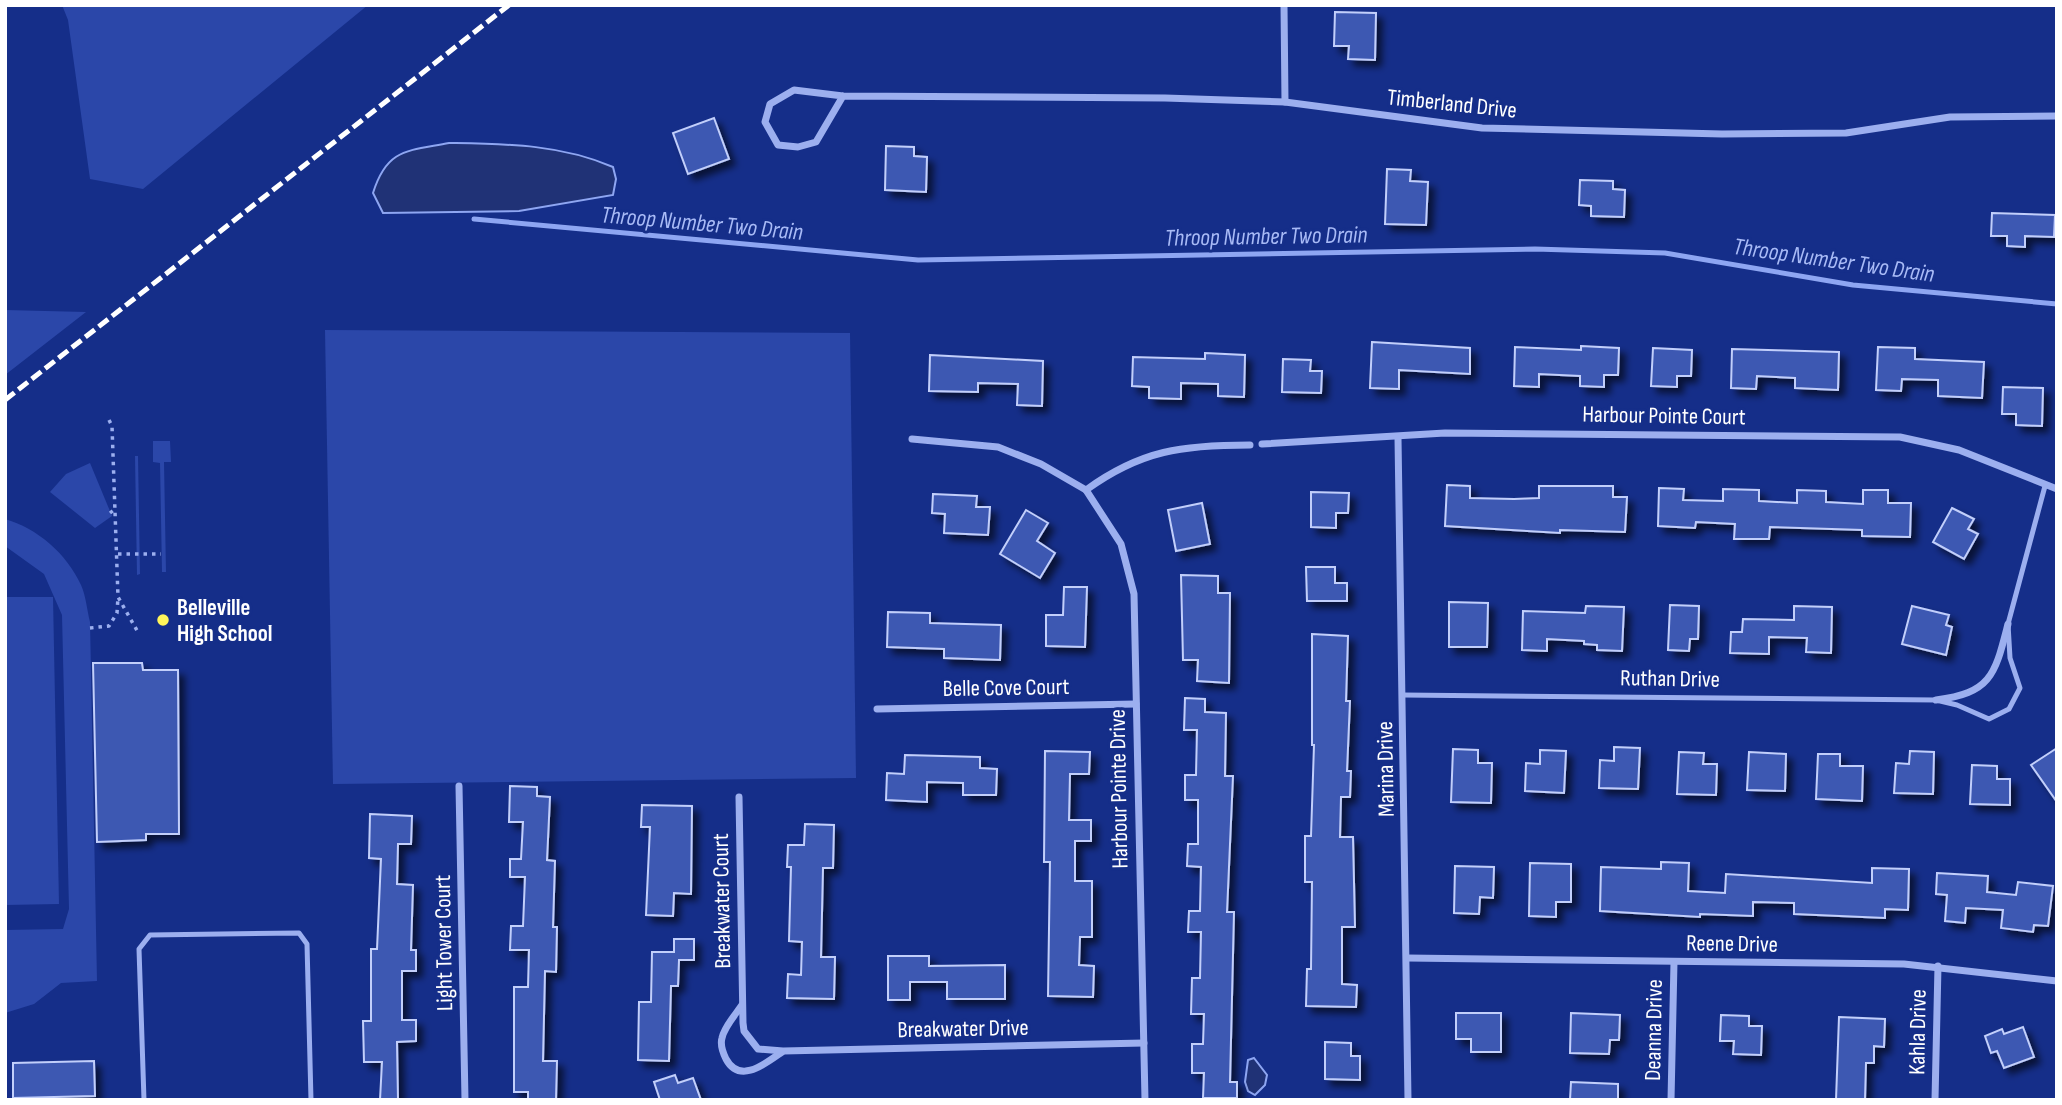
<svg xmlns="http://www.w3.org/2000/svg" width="2062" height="1105" viewBox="0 0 2062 1105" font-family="'Sofia Sans Condensed',sans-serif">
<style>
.green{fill:#2b47a9}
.water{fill:#203276;stroke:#8ea6f2;stroke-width:2}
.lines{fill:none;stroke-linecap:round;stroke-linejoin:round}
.stream{stroke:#8ea6f2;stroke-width:5}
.building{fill:#3d58b2;stroke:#c2cffb;stroke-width:2;filter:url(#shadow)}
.path{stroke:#9cafef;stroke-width:3.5;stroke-dasharray:3.5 5;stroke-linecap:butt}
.service{stroke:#9cafef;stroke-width:5}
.minor{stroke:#9cafef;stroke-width:7}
.rail{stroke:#fff;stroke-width:5;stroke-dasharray:12 5;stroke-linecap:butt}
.poi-dot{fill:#fff55a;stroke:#152e89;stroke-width:2.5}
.labels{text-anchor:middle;stroke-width:6;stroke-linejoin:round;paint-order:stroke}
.street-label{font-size:23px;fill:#fff;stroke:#152e89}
.poi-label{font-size:23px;font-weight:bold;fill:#fff;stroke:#152e89;text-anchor:start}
.water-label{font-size:24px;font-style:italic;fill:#a8baf6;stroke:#152e89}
</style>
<defs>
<filter id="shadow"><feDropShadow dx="6" dy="6" stdDeviation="3.5" flood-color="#0009"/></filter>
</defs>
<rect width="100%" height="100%" fill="#152e89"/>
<g class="green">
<polygon points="62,5 368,5 143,189 90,179 68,20"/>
<polygon points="5,310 86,312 5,375"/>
<polygon points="325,330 850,333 856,778 333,784"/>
<polygon points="153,441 170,441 171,462 164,462 166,572 162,572 160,463 153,462"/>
<polygon points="135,456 138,456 140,574 137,575"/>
<polygon points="90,463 112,516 95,528 50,492 66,474"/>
<path d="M5,519C37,528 67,554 81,585C86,596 87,610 90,622L97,981L61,983L34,1004L5,1013V930L63,929L69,909L62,615L44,574L5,546Z"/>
<polygon points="5,597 53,597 59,904 5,905"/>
</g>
<g class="water">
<path d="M449,143C506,144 560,144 613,167L616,179L613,195L519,211L383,213L373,193C387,148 408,151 449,143Z"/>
<polygon points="1254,1058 1267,1075 1265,1085 1255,1095 1248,1091 1245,1082 1248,1060"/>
</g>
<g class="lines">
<polyline class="stream" points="474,219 918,260 1535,249 1665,253 1853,285 2057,304"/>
</g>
<g class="building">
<polygon points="1335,12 1376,13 1375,60 1348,59 1349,46 1334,46"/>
<polygon points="714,118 729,159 688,174 673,133"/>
<polygon points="886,146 914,147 914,156 927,157 926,192 885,190"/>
<polygon points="1387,169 1411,170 1410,181 1428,182 1426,225 1385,224"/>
<polygon points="1580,180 1613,181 1613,189 1625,190 1624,217 1591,216 1591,206 1579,205"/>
<polygon points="1992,213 2055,215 2054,237 2025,236 2025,247 2007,246 2007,236 1991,236"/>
<polygon points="1372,342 1470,348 1470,374 1399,370 1399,389 1370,388"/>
<polygon points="1581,346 1619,348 1618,375 1604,375 1604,387 1580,386 1580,376 1539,374 1539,387 1514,386 1515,347 1581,350"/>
<polygon points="1878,347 1915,348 1915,359 1984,362 1982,398 1938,396 1938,380 1902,379 1901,391 1876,390"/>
<polygon points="1653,348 1692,350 1691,376 1677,376 1677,387 1651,386"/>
<polygon points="1732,349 1839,352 1838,390 1795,388 1795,378 1757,376 1756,389 1731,388"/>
<polygon points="1205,353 1245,355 1244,397 1218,396 1218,384 1181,383 1181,399 1149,398 1149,387 1132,386 1133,357 1205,359"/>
<polygon points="930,355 1043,361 1042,406 1017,405 1018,384 978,383 978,392 929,391"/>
<polygon points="1283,359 1311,360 1310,371 1322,371 1321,393 1282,392"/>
<polygon points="2003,387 2043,388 2042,426 2016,425 2016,414 2002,414"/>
<polygon points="1447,485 1470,486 1470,498 1514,499 1539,498 1539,486 1613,486 1613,497 1627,497 1625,532 1560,530 1560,533 1445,526"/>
<polygon points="1659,488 1684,489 1683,500 1723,501 1723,489 1759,490 1759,501 1797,503 1797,490 1826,491 1826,502 1863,504 1863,490 1888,490 1888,503 1911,503 1910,537 1862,536 1862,530 1770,527 1769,539 1734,539 1735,524 1696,522 1695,528 1658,526"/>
<polygon points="1311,492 1349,493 1348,513 1336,513 1336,528 1311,527"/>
<polygon points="933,494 977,496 976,507 990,507 988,535 944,533 945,514 932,513"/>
<polygon points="1202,503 1210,544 1176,551 1168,510"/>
<polygon points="1952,508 1974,519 1968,529 1978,534 1964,559 1933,542"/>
<polygon points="1026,510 1048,523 1037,541 1055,553 1040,578 1000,554"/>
<polygon points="1306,567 1335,567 1335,583 1347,583 1347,601 1307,601"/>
<polygon points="1181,575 1218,576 1218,593 1230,593 1229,683 1197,681 1198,660 1183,660"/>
<polygon points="1064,587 1087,587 1085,647 1046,646 1046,615 1063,615"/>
<polygon points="1449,602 1488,603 1487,647 1449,647"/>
<polygon points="1670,605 1699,606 1698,639 1690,639 1689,651 1668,650"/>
<polygon points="1586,606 1624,607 1622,651 1597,650 1597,645 1584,644 1584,641 1547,639 1547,651 1522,650 1523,611 1585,613"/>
<polygon points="1794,606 1832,607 1831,653 1806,652 1807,638 1769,637 1769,654 1730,653 1731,632 1742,632 1743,619 1794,620"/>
<polygon points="1912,606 1949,615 1946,625 1952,627 1946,655 1902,644"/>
<polygon points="888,612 930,613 930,623 1001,625 1000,660 944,658 944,649 887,647"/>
<polygon points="1312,634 1348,636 1346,701 1350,701 1347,771 1351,771 1350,797 1341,797 1340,837 1353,837 1355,927 1342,927 1342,984 1357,985 1356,1007 1306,1006 1307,969 1311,969 1312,882 1305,882 1305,836 1311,836 1314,745 1312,745"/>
<polygon points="93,663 142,663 143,670 178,670 179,834 146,834 146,840 97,842"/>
<polygon points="1185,698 1205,699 1205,712 1226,713 1225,776 1233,776 1227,912 1234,912 1230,1082 1237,1082 1237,1098 1203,1098 1204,1073 1192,1073 1192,1044 1203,1044 1204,1014 1191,1014 1192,978 1200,978 1201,932 1188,932 1189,911 1200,911 1201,867 1187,866 1188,844 1198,844 1198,800 1185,800 1185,775 1196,775 1197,730 1184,730"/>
<polygon points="1614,747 1640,748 1638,789 1599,788 1600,760 1614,761"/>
<polygon points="2057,748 2057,802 2031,765"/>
<polygon points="1453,749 1478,750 1478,763 1492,763 1491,803 1451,802"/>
<polygon points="1540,750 1566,751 1564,793 1525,791 1526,763 1540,764"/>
<polygon points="1045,751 1090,752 1089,774 1070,774 1069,820 1091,820 1091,841 1075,841 1075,881 1092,881 1092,937 1080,937 1079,965 1094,966 1093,997 1048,996 1050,862 1044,862"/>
<polygon points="1910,751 1934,752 1933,794 1894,793 1896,763 1909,764"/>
<polygon points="1679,752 1704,753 1703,764 1717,764 1716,795 1677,794"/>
<polygon points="1749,752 1786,754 1785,791 1747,790"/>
<polygon points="1818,754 1840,754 1840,766 1863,766 1862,801 1816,799"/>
<polygon points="905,755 980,757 980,768 997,769 996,795 963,795 963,783 927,782 927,802 886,800 887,773 904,774"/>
<polygon points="1972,765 1997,766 1997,779 2010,779 2010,805 1970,804"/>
<polygon points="510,786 537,787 537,796 550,797 547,860 555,861 553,927 557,927 556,972 545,971 543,1061 557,1061 556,1100 528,1100 528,1092 514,1092 514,987 528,987 529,950 510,950 511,926 523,926 525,877 510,877 510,859 521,859 523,822 509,822"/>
<polygon points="642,805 692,806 691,894 674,893 673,916 646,915 650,827 641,827"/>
<polygon points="370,814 412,816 411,844 398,844 397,884 413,885 411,950 416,950 416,971 402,971 402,1020 416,1020 416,1041 397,1042 398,1100 380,1100 382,1062 364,1062 363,1021 371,1021 371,949 377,949 381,859 369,858"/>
<polygon points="805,824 834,825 833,868 823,868 821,957 835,957 834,999 787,998 788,974 801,975 802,942 789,941 791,867 787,867 788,845 804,845"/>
<polygon points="1661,862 1689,863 1688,891 1725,893 1726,874 1872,883 1872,868 1909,869 1908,910 1885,909 1885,918 1794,914 1794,903 1753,902 1753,916 1700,914 1700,917 1600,911 1601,867 1661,869"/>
<polygon points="1530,863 1571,864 1571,902 1556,902 1556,917 1529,916"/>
<polygon points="1455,866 1494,867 1493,898 1480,897 1479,914 1454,913"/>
<polygon points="1937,873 1988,876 1987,892 2016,895 2018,882 2053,886 2048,926 2034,925 2033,932 2001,928 2003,910 1966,908 1965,923 1945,921 1947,895 1936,894"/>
<polygon points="674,939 694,939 694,960 679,960 678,986 671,986 669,1061 638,1060 639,1002 651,1002 652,952 674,952"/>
<polygon points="888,956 929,956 929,966 1005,965 1005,999 947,999 947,982 910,982 910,1000 888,1000"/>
<polygon points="1456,1013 1501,1013 1501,1052 1471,1052 1471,1039 1456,1039"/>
<polygon points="1571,1013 1620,1015 1619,1040 1610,1040 1609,1054 1570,1053"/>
<polygon points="1721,1015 1749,1016 1749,1026 1762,1026 1761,1055 1733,1054 1734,1041 1720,1041"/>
<polygon points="1839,1017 1885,1019 1884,1047 1874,1046 1874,1063 1866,1063 1865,1100 1836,1100"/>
<polygon points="2023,1027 2034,1057 2004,1068 1997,1051 1991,1053 1985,1036 2002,1029 2004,1034"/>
<polygon points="1325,1042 1351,1043 1351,1056 1360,1056 1360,1080 1325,1079"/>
<polygon points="94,1061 95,1096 13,1098 13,1063"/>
<polygon points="675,1075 678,1083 693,1078 701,1100 660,1100 654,1082"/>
<polygon points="1571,1082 1618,1084 1618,1100 1570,1100"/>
</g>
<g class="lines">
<g class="path">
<polyline points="109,420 112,426 118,597 139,634"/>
<polyline points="110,513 115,509"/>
<polyline points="118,554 161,554"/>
<polyline points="90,628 109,626 117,613 118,597"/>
</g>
<g class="service">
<polyline points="1403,695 1936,700 1957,705 1989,719 2009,709 2020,688 2010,658 2008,624 2045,486"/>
<polyline points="144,1100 139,949 150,935 299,933 307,944 311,1100"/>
</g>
<g class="minor">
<polyline points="1284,5 1285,102"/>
<polyline points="843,96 816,142 798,147 778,145 765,122 770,104 794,90 843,96 1165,98 1285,102 1482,128 1722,134 1846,133 1950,117 2057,116"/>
<polyline points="1398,438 1408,1100"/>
<path d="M912,439L998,447L1041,464L1086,490C1141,450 1183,445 1250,445"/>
<polyline points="1262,444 1445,433 1900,437 1959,450 2057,489"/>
<polyline points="1086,490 1121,544 1134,594 1145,1100"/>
<path d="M1936,700C1992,693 1995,674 2008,624"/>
<polyline points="877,709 1136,704"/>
<polyline points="459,786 465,1100"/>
<polyline points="739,797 743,1023 744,1031 758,1049 783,1051 1144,1043"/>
<polyline points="1407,958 1904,964 2057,981"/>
<path d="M742,1005C736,1014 724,1027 722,1038C720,1045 723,1053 726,1059C740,1085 766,1063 782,1052"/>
<polyline points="1671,1100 1674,962"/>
<polyline points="1935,1100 1938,966"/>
</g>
<polyline class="rail" points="5,400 509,5"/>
</g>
<circle class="poi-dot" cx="163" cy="620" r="7"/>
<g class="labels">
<g class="street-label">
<text transform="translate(1452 103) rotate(6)" y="8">Timberland Drive</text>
<text transform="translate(1664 415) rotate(1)" y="8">Harbour Pointe Court</text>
<text transform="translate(1670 678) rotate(1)" y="8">Ruthan Drive</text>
<text transform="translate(1006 687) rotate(-1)" y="8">Belle Cove Court</text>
<text transform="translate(1385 769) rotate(-91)" y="8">Marina Drive</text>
<text transform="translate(1118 789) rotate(-91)" y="8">Harbour Pointe Drive</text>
<text transform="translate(721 901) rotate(-91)" y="8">Breakwater Court</text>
<text transform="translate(443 943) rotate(-91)" y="8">Light Tower Court</text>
<text transform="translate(1732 943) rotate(1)" y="8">Reene Drive</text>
<text transform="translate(963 1028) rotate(-1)" y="8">Breakwater Drive</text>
<text transform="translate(1653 1030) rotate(-89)" y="8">Deanna Drive</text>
<text transform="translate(1917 1032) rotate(-89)" y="8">Kahla Drive</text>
</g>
<g class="poi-label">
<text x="177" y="615">Belleville<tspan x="177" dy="26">High School</tspan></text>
</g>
<g class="water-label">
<text transform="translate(702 223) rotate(5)" y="8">Throop Number Two Drain</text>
<text transform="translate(1266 236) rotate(-1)" y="8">Throop Number Two Drain</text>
<text transform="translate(1834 260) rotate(8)" y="8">Throop Number Two Drain</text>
</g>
</g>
<rect width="2062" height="1105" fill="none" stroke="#ffffff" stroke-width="14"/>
</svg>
